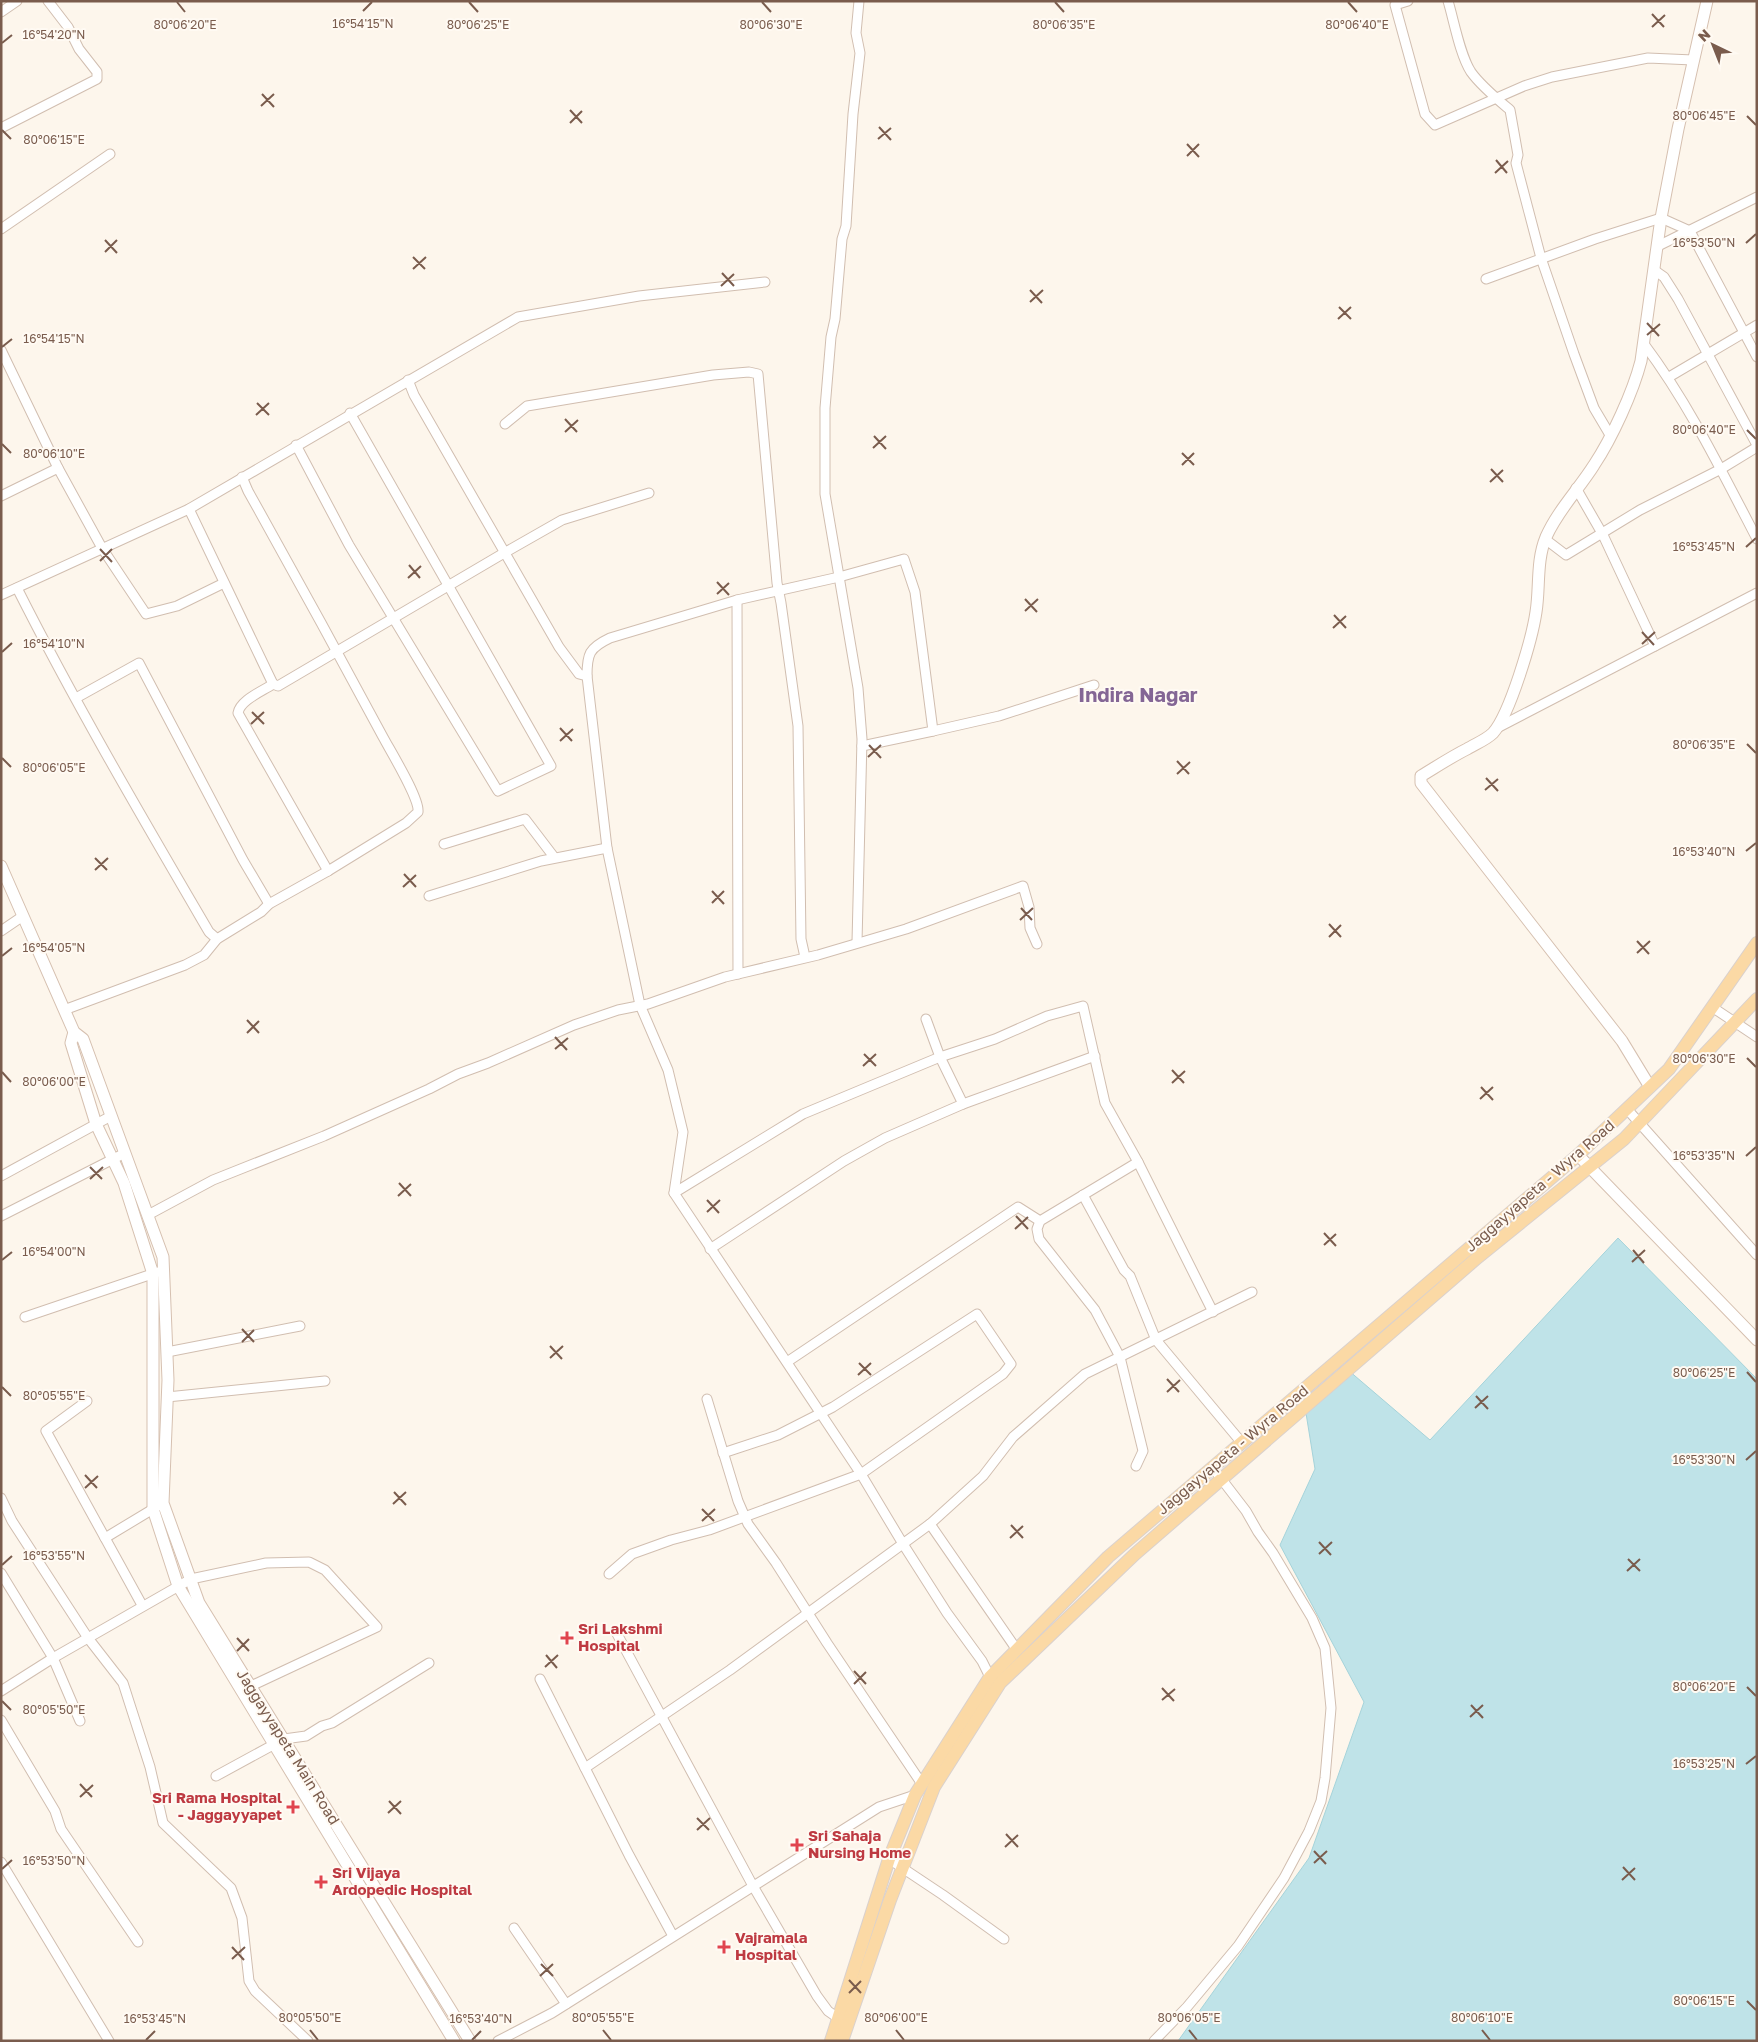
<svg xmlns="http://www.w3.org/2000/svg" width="1758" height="2042" viewBox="0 0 1758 2042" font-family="'Golos Text',sans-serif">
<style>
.water{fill:#bfe3e8;stroke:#a5d3da}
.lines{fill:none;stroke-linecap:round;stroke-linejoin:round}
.street-casing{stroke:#d1beb0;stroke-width:11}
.secondary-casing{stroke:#d6c0b0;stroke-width:13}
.primary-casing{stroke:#dad1cd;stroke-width:14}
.street{stroke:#fff;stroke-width:9}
.secondary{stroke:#fff;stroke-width:11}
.primary{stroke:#fbd9a5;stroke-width:12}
.ticks{fill:none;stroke:#7a5c4d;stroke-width:2}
.health-dot{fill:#e0444e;stroke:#fffaf3;stroke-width:2}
.labels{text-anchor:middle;stroke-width:4;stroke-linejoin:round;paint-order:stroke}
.street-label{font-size:15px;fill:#7a5c4d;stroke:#fffaf3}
.health-label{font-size:15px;font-weight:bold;fill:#be3a42;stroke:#fffaf3;text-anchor:start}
.district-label{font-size:20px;font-weight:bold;fill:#846695;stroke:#fffaf3}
.ticks-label{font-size:12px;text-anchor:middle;fill:#7a5c4d;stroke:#fffaf3;stroke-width:4;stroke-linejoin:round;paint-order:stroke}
</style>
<rect width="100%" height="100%" fill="#fdf6ec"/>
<polygon class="water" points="1618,1238 1757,1379 1757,2041 1178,2041 1309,1858 1364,1702 1280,1545 1315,1469 1305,1407 1348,1370 1430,1440"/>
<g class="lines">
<defs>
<g id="street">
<polyline points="1408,1 1395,5 1425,114 1435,125 1524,86 1552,77 1648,58 1693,60"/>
<path d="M1448,1C1454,21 1460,55 1471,72C1481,86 1497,99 1510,110L1518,155L1516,163L1541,258L1574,354L1594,408L1610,435"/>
<polyline points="1,12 17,1"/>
<polyline points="1,128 97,79 97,72 79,49 68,27 48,1"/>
<polyline points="1,229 110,154"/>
<polyline points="1658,246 1757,197"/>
<polyline points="1654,270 1664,277 1678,299 1757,445"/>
<polyline points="1486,279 1595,239 1661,218 1690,231 1757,357"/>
<path d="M1644,344C1689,404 1722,472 1757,539"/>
<polyline points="1,350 58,468 102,548 146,614 177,606 224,583"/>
<polyline points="1669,377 1757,325"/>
<polyline points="408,380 414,395 559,647 579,674 587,676 607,848 640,1005 668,1070 683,1132 674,1193 861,1474 903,1544 947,1613 982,1661 990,1677"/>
<polyline points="505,424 527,406 713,375 749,372 758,374 777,583 781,603 798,726 801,939 805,957"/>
<polyline points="296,445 349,545 498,791 551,766 350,413"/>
<polyline points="1576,488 1603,535 1655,646"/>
<polyline points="1,496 58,468"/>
<polyline points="189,509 273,684"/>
<polyline points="1545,539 1566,555 1640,510 1721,469 1757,447"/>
<path d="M17,588C76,705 143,819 209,932L217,939"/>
<polyline points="1,595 189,509 518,317 639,296 765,282"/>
<polyline points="737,600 738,974"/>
<path d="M587,676C587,654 589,648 610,638L737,600L839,577L904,559L915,592L933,731L862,746"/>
<polyline points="76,698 139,663 243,860 269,904"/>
<polyline points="1497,728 1757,593"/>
<polyline points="933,731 999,716 1094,685"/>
<polyline points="444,844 525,819 554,857"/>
<path d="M328,871L238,713C240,700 263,691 273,684L278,686L504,553L562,520L649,493"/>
<polyline points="429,896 541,861 607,848"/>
<polyline points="1,931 23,916"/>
<polyline points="857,942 862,739 858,688 825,494 825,408 831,337 835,319 842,239 846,226 853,114 860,53 856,33 859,1"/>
<polyline points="1712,1007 1757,1037"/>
<path d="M64,1010L185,965L204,955L217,939L261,912L269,904L328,871L406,823L418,812C420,799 391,752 383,737C339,655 294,573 248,491L242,477"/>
<polyline points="926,1019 940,1057 963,1104"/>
<polyline points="1627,1109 1757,1255"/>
<polyline points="1,1176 111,1116"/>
<polyline points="674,1193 803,1114 940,1057 995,1039 1047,1016 1083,1006 1105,1103 1138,1162 1213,1312"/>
<polyline points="1083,1195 1124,1270 1130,1276 1156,1340 1242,1443"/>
<polyline points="148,1215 213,1180 324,1136 429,1089 458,1074 488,1063 574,1025 618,1010 648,1004 725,977 818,955 906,929 1023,886 1029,907 1030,928 1037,944"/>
<polyline points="1,1216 125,1153"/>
<polyline points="710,1249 844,1161 885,1138 963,1104 1095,1056"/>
<polyline points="25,1317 158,1272"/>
<polyline points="167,1352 300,1326"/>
<polyline points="787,1362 1018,1207 1040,1221"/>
<polyline points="167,1397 325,1381"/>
<polyline points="707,1399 738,1501 748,1524 776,1563 827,1643 922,1784"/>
<polyline points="87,1401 46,1431 142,1605"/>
<polyline points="1136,1466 1143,1451 1120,1357 1095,1310 1039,1239 1037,1229 1040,1221 1138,1162"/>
<polyline points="1,1498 12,1521 88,1638 123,1683 150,1767 163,1823 231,1888 242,1918 249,1981 255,1991 308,2041"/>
<polyline points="930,1524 1017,1650"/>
<polyline points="105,1538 158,1506"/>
<polyline points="1,1573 53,1658 80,1721"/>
<polyline points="609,1574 632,1554 671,1540 709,1530 861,1474 1003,1374 1011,1364 977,1314 833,1407 778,1435 723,1453"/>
<polyline points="616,1632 753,1886 817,1996 828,2011 838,2018"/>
<polyline points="540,1679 629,1855 673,1936"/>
<polyline points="1,1691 53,1658 191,1579 266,1563 309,1562 325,1570 377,1627 251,1686"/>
<polyline points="1,1720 55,1811 61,1829 138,1942"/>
<polyline points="585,1768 730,1670 930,1524 983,1476 1013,1437 1085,1374 1252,1292"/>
<polyline points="216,1776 284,1739 306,1736 322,1726 332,1723 429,1663"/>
<polyline points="889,1859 943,1895 1004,1939"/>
<polyline points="1,1862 109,2041"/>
<polyline points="514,1928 566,2004"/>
<polyline points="498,2041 552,2013 879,1807 915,1795"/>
<polyline points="1154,2041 1187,2007 1238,1946 1284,1878 1309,1831 1321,1801 1325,1778 1331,1708 1325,1648 1312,1618 1273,1553 1258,1532 1246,1511 1213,1468"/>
</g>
<g id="secondary">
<polyline points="1,866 74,1032 83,1039 163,1257 168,1380 163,1503 199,1603 470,2041"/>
<polyline points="74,1032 71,1043 96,1124 124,1183 153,1274 153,1509 178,1586 454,2041"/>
<path d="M1650,1087L1622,1041L1421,783V776C1436,767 1451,757 1467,749C1475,744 1486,740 1493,733C1510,714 1532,639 1536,612C1540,588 1536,561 1546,537C1558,510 1579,489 1594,465C1612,438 1633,392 1641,361L1661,218L1678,129L1707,1"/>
<polyline points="1578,1155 1757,1340"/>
</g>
<g id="primary">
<polyline points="831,2041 889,1859 915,1795 990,1677 1108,1557 1578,1155 1669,1069 1757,943"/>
<polyline points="842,2041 890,1900 934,1787 1000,1683 1135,1554 1478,1257 1624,1139 1757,999"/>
</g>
</defs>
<use href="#street" class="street-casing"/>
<use href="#secondary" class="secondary-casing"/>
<use href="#primary" class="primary-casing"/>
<use href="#street" class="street"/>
<use href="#secondary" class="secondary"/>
<use href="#primary" class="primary"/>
</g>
<path class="ticks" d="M177,2L185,12M469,2L478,12M762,2L771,12M1055,2L1064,12M1348,2L1357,12M363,11L372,2M1652,14L1664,27M1652,27L1665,15M2,43L12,35M262,94L274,107M261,106L274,94M570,110L582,123M1747,116L1756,125M570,123L582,111M879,127L891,140M2,130L11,139M878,139L891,128M1187,144L1199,157M1187,156L1199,144M1496,160L1507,173M1495,173L1508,161M105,240L117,253M1746,243L1756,234M105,252L117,240M413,257L425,269M413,269L426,257M722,273L734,286M721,286L734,274M1030,290L1042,303M1030,302L1043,290M1339,307L1351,319M1338,319L1351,307M1647,323L1659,336M1647,335L1660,324M2,347L12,339M257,403L269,415M256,415L269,403M565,419L577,432M1747,430L1756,439M565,432L578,420M874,436L886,449M2,444L11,453M873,448L886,436M1182,453L1194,465M1182,465L1194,453M1491,469L1503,482M1490,482L1503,470M1746,547L1756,538M100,549L112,562M100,561L112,549M409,565L420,578M408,578L421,566M717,582L729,595M717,594L729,583M1025,599L1037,612M1025,611L1038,599M1334,615L1346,628M1333,628L1346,616M1642,632L1654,645M1642,644L1655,632M2,652L12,643M252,712L264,724M251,724L264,712M560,728L572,741M560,741L573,729M1747,744L1756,753M869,745L881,758M868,757L881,745M2,758L11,767M1177,761L1189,774M1177,774L1190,762M1486,778L1498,791M1485,790L1498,779M1746,851L1756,843M95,858L107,870M95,870L108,858M404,874L416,887M403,887L416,875M712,891L724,904M712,903L724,891M1021,908L1032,920M1020,920L1033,908M1329,924L1341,937M1329,937L1341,925M1637,941L1649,954M1637,953L1650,941M2,956L12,948M247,1020L259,1033M247,1033L259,1021M555,1037L567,1050M555,1049L568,1038M864,1054L876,1066M1747,1058L1756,1067M863,1066L876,1054M1172,1070L1184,1083M2,1072L11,1082M1172,1083L1185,1071M1481,1087L1493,1100M1480,1099L1493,1087M1746,1156L1756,1147M90,1167L102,1179M90,1179L103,1167M399,1183L411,1196M398,1196L411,1184M707,1200L719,1213M707,1212L720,1200M1016,1216L1028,1229M1015,1229L1028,1217M1324,1233L1336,1246M1324,1245L1336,1234M1633,1250L1644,1263M2,1260L12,1252M1632,1262L1645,1250M242,1329L254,1342M242,1342L254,1330M550,1346L562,1359M550,1358L563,1346M859,1363L871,1375M1747,1372L1756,1382M858,1375L871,1363M1167,1379L1179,1392M2,1387L11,1396M1167,1392L1180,1380M1476,1396L1488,1409M1475,1408L1488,1396M1746,1460L1756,1451M85,1475L97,1488M85,1488L98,1476M394,1492L406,1505M393,1504L406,1492M702,1509L714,1521M702,1521L715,1509M1011,1525L1023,1538M1010,1538L1023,1526M1319,1542L1331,1555M1319,1554L1332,1542M1628,1559L1640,1571M2,1565L12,1556M1627,1571L1640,1559M237,1638L249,1651M237,1651L249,1639M546,1655L557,1668M545,1667L558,1655M854,1671L866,1684M854,1684L866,1672M1747,1687L1756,1696M1162,1688L1174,1701M1162,1700L1175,1689M2,1701L11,1710M1471,1705L1483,1718M1470,1717L1483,1705M1746,1764L1756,1756M80,1784L92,1797M80,1797L93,1785M389,1801L401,1814M388,1813L401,1801M697,1818L709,1830M697,1830L710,1818M1006,1834L1018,1847M1005,1847L1018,1835M1314,1851L1326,1864M1314,1863L1327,1851M1623,1867L1635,1880M2,1869L12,1860M1622,1880L1635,1868M232,1947L244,1960M232,1959L245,1947M541,1964L553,1976M540,1976L553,1964M849,1980L861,1993M849,1993L861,1981M1747,2001L1756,2010M310,2030L318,2040M603,2030L611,2040M896,2030L904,2040M1189,2030L1197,2040M1482,2030L1490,2040M146,2040L155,2031M472,2040L481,2031"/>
<g class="health-dot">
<path d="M564.5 1630.5h5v5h5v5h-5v5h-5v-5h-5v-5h5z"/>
<path d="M290.5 1799.5h5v5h5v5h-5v5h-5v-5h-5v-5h5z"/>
<path d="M794.5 1837.5h5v5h5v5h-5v5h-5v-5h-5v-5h5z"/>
<path d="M318.5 1874.5h5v5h5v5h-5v5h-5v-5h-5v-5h5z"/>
<path d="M721.5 1939.5h5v5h5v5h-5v5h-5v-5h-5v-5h5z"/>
</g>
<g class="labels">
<g class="street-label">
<text transform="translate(1540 1186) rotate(-41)" y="5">Jaggayyapeta - Wyra Road</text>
<text transform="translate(1233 1450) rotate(-40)" y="5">Jaggayyapeta - Wyra Road</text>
<text transform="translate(288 1747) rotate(58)" y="5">Jaggayyapeta Main Road</text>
</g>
<g class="health-label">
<text x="578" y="1634">Sri Lakshmi<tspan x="578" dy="17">Hospital</tspan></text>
<text x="282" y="1803" text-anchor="end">Sri Rama Hospital<tspan x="282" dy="17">- Jaggayyapet</tspan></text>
<text x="808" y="1841">Sri Sahaja<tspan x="808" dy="17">Nursing Home</tspan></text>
<text x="332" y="1878">Sri Vijaya<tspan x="332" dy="17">Ardopedic Hospital</tspan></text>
<text x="735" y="1943">Vajramala<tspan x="735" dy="17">Hospital</tspan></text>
</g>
<g class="district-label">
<text x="1138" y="702">Indira Nagar</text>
</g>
</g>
<g class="ticks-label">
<text x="363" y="28">16°54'15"N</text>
<text x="771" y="29">80°06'30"E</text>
<text x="1064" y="29">80°06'35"E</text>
<text x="185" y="29">80°06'20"E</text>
<text x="478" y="29">80°06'25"E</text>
<text x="1357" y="29">80°06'40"E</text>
<text x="54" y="39">16°54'20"N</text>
<text x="1704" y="120">80°06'45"E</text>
<text x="54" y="144">80°06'15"E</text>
<text x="1704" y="247">16°53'50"N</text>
<text x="54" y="343">16°54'15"N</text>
<text x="1704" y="434">80°06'40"E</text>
<text x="54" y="458">80°06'10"E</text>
<text x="1704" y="551">16°53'45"N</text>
<text x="54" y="648">16°54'10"N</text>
<text x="1704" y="749">80°06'35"E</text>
<text x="54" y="772">80°06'05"E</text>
<text x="1704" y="856">16°53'40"N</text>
<text x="54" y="952">16°54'05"N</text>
<text x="1704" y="1063">80°06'30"E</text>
<text x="54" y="1086">80°06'00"E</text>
<text x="1704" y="1160">16°53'35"N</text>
<text x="54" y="1256">16°54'00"N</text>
<text x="1704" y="1377">80°06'25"E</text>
<text x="54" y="1400">80°05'55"E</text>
<text x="1704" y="1464">16°53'30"N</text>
<text x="54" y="1560">16°53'55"N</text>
<text x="1704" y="1691">80°06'20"E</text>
<text x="54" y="1714">80°05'50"E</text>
<text x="1704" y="1768">16°53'25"N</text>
<text x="54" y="1865">16°53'50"N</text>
<text x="1704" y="2005">80°06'15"E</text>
<text x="310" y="2022">80°05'50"E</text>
<text x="603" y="2022">80°05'55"E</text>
<text x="896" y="2022">80°06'00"E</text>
<text x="1189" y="2022">80°06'05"E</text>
<text x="1482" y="2022">80°06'10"E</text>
<text x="155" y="2023">16°53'45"N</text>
<text x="481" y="2023">16°53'40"N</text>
</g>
<rect width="1758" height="2042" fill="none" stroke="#7a5c4d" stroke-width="5"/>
<g transform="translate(1713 45) rotate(317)" stroke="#fffaf3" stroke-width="4" paint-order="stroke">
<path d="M0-4L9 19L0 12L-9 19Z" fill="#7a5c4d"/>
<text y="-8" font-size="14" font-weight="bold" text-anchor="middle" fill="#7a5c4d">N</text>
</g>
</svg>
